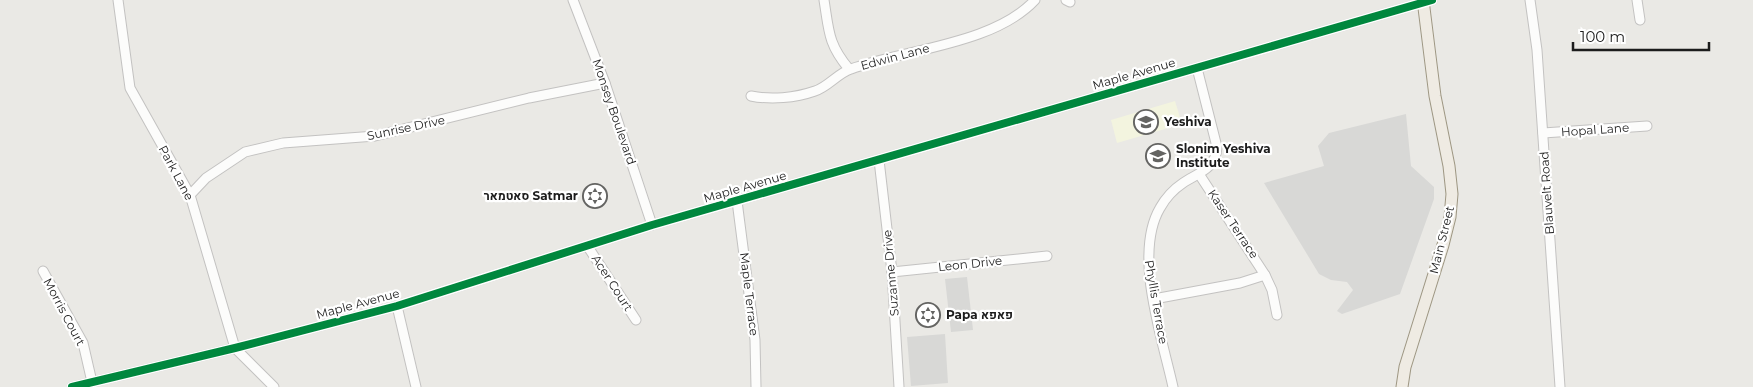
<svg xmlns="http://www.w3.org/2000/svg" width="1753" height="387" viewBox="0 0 1753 387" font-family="Montserrat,Heebo,sans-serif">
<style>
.education{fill:#f3f4df}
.religious{fill:#d8d8d6}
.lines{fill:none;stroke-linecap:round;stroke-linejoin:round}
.minor-casing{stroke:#c3c2c1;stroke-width:11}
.major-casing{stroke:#9e9783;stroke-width:13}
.minor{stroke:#fcfcfb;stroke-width:9}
.major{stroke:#efebe3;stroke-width:11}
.cycleway-casing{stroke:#fff;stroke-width:11}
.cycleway{stroke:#00873e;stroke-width:8}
.labels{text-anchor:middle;stroke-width:4.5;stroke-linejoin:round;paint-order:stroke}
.street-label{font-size:12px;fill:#1c1c1c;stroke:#fff}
.poi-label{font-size:12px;font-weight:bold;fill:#1c1c1c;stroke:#fff;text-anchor:start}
</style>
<rect width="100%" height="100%" fill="#eae9e5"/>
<polygon class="education" points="1175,101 1182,124 1117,143 1111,120"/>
<g class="religious">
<polygon points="1406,114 1411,166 1434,187 1434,199 1400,294 1342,314 1337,311 1353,290 1347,282 1331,280 1319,274 1264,183 1324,166 1318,146 1329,133"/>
<polygon points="967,277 973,330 951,332 945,279"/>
<polygon points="945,334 948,383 911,386 907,337"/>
</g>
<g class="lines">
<defs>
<g id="minor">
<polyline points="118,0 130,88 190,195 235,348 274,387"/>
<polyline points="573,0 605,83 652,225"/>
<path d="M824,0C829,31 828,44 849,69"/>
<polyline points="1066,0 1070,2"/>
<polyline points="1530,0 1537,50 1560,387"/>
<polyline points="1637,0 1640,20"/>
<path d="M751,96C771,100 795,98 815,91C828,87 838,73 851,69C907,49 994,44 1035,0"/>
<polyline points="1543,133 1647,126"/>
<polyline points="879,160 892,272 899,387"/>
<polyline points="1199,174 1265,275 1272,290 1277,315"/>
<polyline points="190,195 206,178 245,152 283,143 375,136 529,98 605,83"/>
<polyline points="737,201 755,340 756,387"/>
<polyline points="588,247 636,320"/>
<polyline points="43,271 83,343 92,382"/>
<polyline points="892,272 1047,256"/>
<polyline points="1154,299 1240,283 1265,275"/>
<polyline points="397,306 416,387"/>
<polyline points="72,387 235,348 397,306 652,225 1432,0"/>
<path d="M1173,387C1162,337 1133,254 1160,208C1165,199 1174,189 1183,183C1198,173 1216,169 1217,147L1197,68"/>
</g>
<polyline id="major" points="1402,387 1405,367 1443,245 1450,217 1452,194 1449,166 1435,96 1423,0"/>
</defs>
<use href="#minor" class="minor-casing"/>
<use href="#major" class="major-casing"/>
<use href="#minor" class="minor"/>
<use href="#major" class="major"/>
<defs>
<polyline id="cycleway" points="72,387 235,348 397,306 652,225 1432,0"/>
</defs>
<use href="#cycleway" class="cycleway-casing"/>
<use href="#cycleway" class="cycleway"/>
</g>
<defs>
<symbol id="school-ring" viewBox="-11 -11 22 22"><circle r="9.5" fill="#fff" stroke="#646462" stroke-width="1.5"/><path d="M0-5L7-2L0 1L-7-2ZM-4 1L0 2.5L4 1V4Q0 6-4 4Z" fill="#646462"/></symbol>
<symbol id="synagogue-ring" viewBox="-11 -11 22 22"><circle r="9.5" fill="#fff" stroke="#646462" stroke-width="1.5"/><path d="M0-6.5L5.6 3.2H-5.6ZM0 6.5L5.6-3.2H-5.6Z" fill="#646462"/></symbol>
</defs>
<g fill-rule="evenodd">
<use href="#school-ring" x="1132" y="108" width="28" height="28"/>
<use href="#school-ring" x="1144" y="142" width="28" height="28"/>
<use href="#synagogue-ring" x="581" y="182" width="28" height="28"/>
<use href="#synagogue-ring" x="914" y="301" width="28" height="28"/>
</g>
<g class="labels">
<g class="street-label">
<text transform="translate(895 57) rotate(-15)" y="4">Edwin Lane</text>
<text transform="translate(1134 74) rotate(-16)" y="4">Maple Avenue</text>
<text transform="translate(614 112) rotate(71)" y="4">Monsey Boulevard</text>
<text transform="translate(406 128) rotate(-12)" y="4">Sunrise Drive</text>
<text transform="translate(1595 130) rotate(-4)" y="4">Hopal Lane</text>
<text transform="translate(176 173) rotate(62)" y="4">Park Lane</text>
<text transform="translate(745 187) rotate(-16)" y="4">Maple Avenue</text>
<text transform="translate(1547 193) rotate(-94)" y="4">Blauvelt Road</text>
<text transform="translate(1233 224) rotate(56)" y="4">Kaser Terrace</text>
<text transform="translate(1442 240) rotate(-76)" y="4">Main Street</text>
<text transform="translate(970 264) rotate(-6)" y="4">Leon Drive</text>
<text transform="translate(891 273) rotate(-95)" y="4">Suzanne Drive</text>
<text transform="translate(612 283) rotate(57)" y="4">Acer Court</text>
<text transform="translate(749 294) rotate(83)" y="4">Maple Terrace</text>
<text transform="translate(1156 302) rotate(80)" y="4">Phyllis Terrace</text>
<text transform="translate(358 304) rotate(-15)" y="4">Maple Avenue</text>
<text transform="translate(64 312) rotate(62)" y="4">Morris Court</text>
</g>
<g class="poi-label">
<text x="1164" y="126">Yeshiva</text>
<text x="1176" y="153">Slonim Yeshiva<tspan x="1176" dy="14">Institute</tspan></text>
<text x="578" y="200" text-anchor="end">סאטמאר Satmar</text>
<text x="946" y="319">Papa פאפא</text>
</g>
</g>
<path d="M1573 42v8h136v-8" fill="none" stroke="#1c1c1c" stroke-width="2.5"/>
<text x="1580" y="42" font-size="15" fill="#1c1c1c" stroke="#ffffff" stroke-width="4" paint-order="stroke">100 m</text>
</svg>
